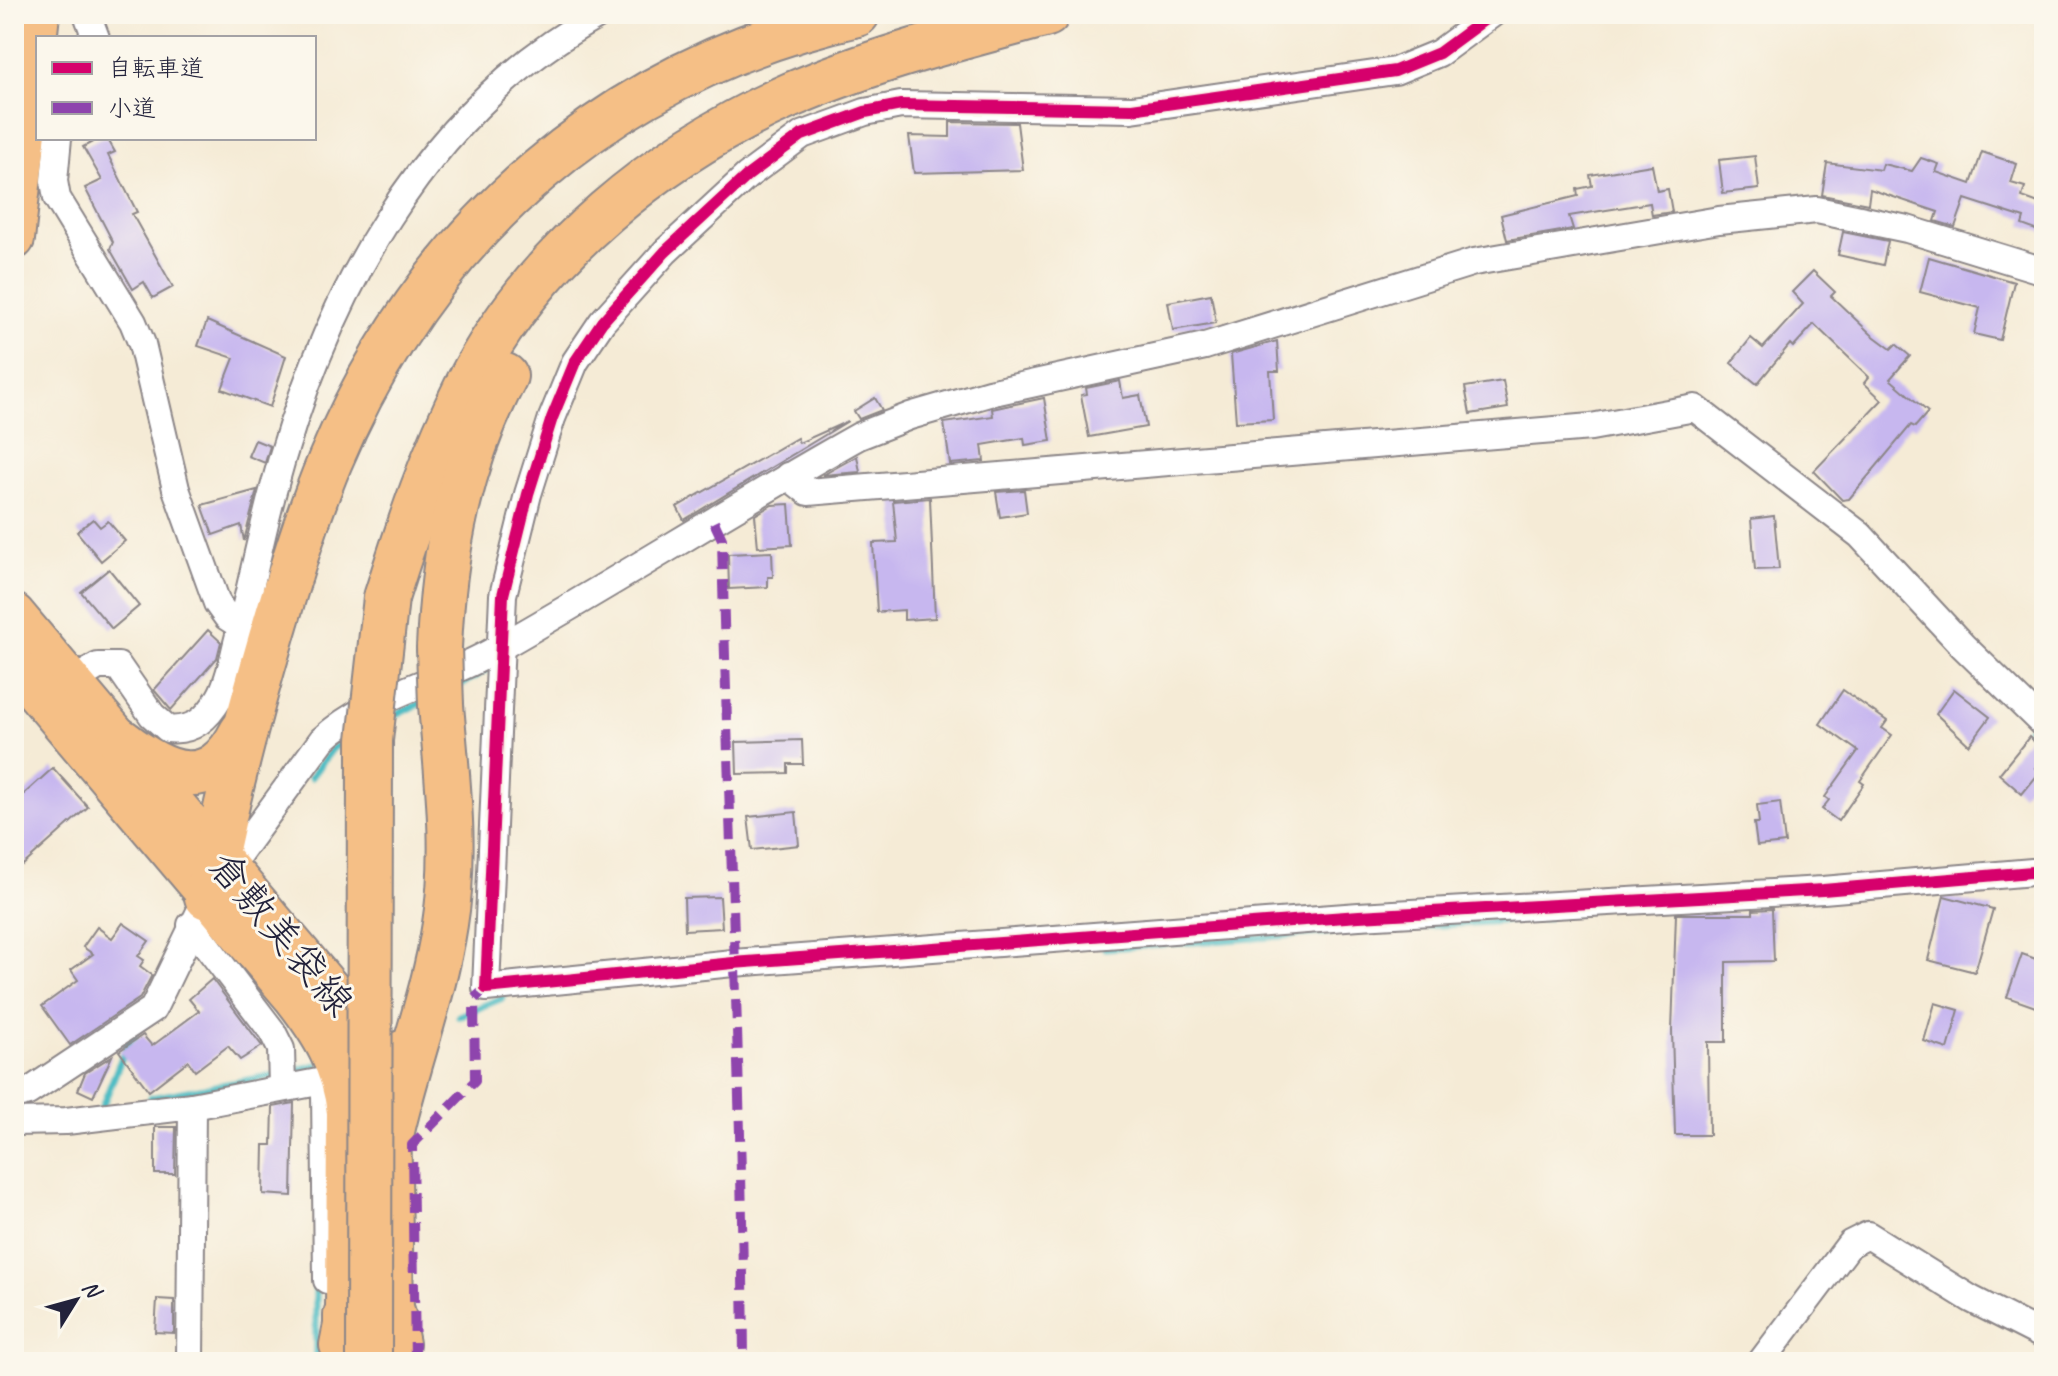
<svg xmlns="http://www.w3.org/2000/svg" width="2058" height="1376" viewBox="0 0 2058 1376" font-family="Caveat,'Klee One',sans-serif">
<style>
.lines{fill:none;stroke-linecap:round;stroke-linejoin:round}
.stream{stroke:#4fbdc4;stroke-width:7}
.building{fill:#c7b7ef}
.minor-casing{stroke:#8c8688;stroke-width:30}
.primary-casing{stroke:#8c8688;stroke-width:44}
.motorway-casing{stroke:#8c8688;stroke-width:48}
.minor{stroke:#fff;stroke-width:26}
.primary{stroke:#f5bf86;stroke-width:40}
.motorway{stroke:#f5bf86;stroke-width:44}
.motorway-bridge-casing{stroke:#8c8688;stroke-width:48;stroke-linecap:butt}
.motorway-bridge{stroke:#f5bf86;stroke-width:44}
.quiet{stroke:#8e44ad;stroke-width:10;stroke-dasharray:20 10;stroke-linecap:butt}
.cycleway-casing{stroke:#fbf7ec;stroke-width:17}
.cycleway{stroke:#d6006c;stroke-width:12}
.labels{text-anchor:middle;stroke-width:6;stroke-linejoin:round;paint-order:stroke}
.street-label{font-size:40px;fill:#22223b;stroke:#fbf7ec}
</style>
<rect width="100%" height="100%" fill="#fbf7ec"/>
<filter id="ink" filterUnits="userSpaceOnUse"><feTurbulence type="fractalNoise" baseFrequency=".0125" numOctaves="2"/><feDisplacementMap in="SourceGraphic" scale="16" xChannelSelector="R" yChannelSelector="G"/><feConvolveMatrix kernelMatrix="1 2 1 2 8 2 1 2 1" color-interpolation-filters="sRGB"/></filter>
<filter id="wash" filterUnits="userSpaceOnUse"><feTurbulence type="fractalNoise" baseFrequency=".006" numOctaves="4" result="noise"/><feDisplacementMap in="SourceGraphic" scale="32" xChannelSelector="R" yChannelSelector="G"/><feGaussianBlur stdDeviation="1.8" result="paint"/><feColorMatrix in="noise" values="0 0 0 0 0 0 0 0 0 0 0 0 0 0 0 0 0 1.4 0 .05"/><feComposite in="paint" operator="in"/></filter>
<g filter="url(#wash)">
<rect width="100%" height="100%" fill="#f5ebd6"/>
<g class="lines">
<g class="stream">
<polyline points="455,688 489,668"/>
<polyline points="389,718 425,701"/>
<polyline points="2029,728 2044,743"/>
<polyline points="311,777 333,748 354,737"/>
<polyline points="1105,948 1547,918"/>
<polyline points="459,1016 502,998"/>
<polyline points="289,1072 317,1065"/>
<polyline points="151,1098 276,1075"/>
<polyline points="102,1107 129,1039 134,1036"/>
<polyline points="316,1362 316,1281"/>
</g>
</g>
<g id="blocks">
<g class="building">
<polygon points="950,122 1017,123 1023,170 914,173 909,136 950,137"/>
<polygon points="100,138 107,138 115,152 108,155 137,212 132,214 173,287 153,298 144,282 133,289 110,249 113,242 85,188 102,180 83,147"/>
<polygon points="1982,152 2017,164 2011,183 2025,187 2022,197 2044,205 2044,233 2022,225 2024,218 1965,199 1955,227 1935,221 1938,212 1870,189 1868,204 1822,195 1827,163 1881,170 1883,164 1912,171 1921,158 1939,164 1936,172 1971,184"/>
<polygon points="1755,156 1759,189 1723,193 1719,160"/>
<polygon points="1652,165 1657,191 1668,189 1672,212 1652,215 1650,203 1569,216 1573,229 1507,240 1501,215 1578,196 1577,189 1592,186 1590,175"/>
<polygon points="1843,232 1888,241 1883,265 1838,255"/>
<polygon points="1929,257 2014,282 2000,340 1974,334 1980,308 1920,292"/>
<polygon points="1813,271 1835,292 1831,296 1871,334 1891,349 1896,344 1910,356 1890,379 1928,412 1915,427 1911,425 1849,499 1842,500 1814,471 1882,400 1864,383 1869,377 1814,324 1793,347 1790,344 1757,384 1731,363 1751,338 1763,348 1803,304 1792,292"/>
<polygon points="1211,294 1216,323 1173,330 1168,302"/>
<polygon points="207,321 286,356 270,407 222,389 234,358 198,346"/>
<polygon points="1277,341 1279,371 1270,371 1273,420 1236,422 1231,354"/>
<polygon points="1120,381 1123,398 1140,395 1146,427 1089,437 1081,395 1087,394 1086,388"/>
<polygon points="1503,381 1508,408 1470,414 1465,387"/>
<polygon points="875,398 882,410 859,419 854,411"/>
<polygon points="1044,398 1051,441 1025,445 1024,438 982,445 984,461 950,464 944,423 993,416 992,409"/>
<polygon points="848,421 684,520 677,507 797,438 799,443"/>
<polygon points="255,440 270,446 265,463 248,456"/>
<polygon points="857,456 860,472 823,475"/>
<polygon points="257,490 244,541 241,525 213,535 202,505"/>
<polygon points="1024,490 1027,513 1000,517 996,492"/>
<polygon points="930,498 935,618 904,620 904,610 877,612 873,543 897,542 893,501"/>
<polygon points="789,504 792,545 758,547 755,515 772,505"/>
<polygon points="1774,516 1779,569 1755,570 1751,519"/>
<polygon points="93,519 100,527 108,521 125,541 101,561 77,532"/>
<polygon points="772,552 773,577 768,577 768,587 729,589 728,554"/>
<polygon points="109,569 139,606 112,629 81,592"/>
<polygon points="208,630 221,642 217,658 171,710 154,690"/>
<polygon points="1954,689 1990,717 1969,745 1936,714"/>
<polygon points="1843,690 1887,721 1882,728 1892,735 1860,781 1864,784 1838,821 1822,809 1829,800 1825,797 1858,751 1820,724"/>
<polygon points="2029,737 2044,750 2044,758 2035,768 2040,772 2022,794 1999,774"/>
<polygon points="802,740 803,764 788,764 788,773 737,774 736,742"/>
<polygon points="53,768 88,807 23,865 14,855 14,803"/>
<polygon points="1780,802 1785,843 1757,846 1754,823 1759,823 1757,805"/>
<polygon points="796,812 799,845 752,850 748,817"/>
<polygon points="1944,896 1993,909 1975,972 1928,960"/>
<polygon points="720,897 722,928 685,930 684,898"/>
<polygon points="1772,909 1774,961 1726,962 1726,1042 1708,1042 1709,1135 1675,1135 1672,1031 1676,914 1753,914 1753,910"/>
<polygon points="123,923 149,941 138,956 144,960 140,966 152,975 140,998 70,1045 42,1006 78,980 71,970 93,954 83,947 97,927 112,938"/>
<polygon points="2022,954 2044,962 2044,1010 2007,997"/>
<polygon points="212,979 262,1046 240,1060 228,1046 195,1071 188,1061 149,1091 119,1051 143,1035 152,1046 199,1011 189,999"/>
<polygon points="1935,1003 1959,1010 1948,1049 1924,1041"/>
<polygon points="112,1056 93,1097 78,1090 85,1073"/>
<polygon points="294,1103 292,1196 263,1194 264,1145 272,1145 273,1107"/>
<polygon points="155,1127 176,1127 175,1174 155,1174"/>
<polygon points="157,1299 174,1300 174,1333 155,1332"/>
</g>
</g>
</g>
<g filter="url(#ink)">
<use href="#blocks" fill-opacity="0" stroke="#8c8688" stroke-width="2"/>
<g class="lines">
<defs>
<g id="minor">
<polyline points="87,14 96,38"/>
<polyline points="1492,14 1439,53 1395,71 1132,109 901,105 865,112 802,135 747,176 665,252 602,322 575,362 552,418 528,494 503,595 486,988 733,963 1359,916 1823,890 2044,871"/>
<polyline points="58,138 54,181 57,198 133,322 142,344 176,489 217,603 227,617 241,626"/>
<polyline points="788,476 808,492 1591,427 1695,408 1860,535 1963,646 2044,725"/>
<path d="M71,682L98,666H118L152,715L168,729C193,732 208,718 220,697C230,679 233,658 238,639C250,590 260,540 273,491C323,301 422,112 600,14"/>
<polyline points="191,925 272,1031 281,1049 282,1087"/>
<path d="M14,1096L28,1092L153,1009L207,897L322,740C368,697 433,684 488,654C613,584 734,506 859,436L910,416L989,393L1205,346L1474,262L1719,220L1817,210L1907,229L2044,271"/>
<polyline points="14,1122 66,1121 192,1106 318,1082 325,1092 327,1280"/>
<polyline points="190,1362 192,1106"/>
<polyline points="1761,1362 1850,1244 1868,1235 1971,1299 2044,1336"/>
</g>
<g id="primary">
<polyline points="14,239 39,14"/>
<polyline points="14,614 350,1013 373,1047 390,1101 393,1314 399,1344"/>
<path d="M14,666L293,996C322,1033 342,1065 347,1112L346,1315L340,1345"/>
</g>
<g id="motorway">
<path d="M386,598C409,525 433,453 468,384C535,253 661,152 793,94C874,59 962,37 1047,14"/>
<path d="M439,648C443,552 460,462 505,376"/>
<path d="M121,741C166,776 210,795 242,732"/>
<path d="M207,897C224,809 246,724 271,638C289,578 306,518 330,461C427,230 612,69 857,14"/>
<path d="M332,1050C356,1066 378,1073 402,1053"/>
<path d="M392,1131C408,1062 434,995 445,924C457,851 447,777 441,705"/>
<polyline points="393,1314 394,1362"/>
<polyline points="346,1362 346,1315"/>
</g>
</defs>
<use href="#minor" class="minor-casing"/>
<use href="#primary" class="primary-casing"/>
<use href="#motorway" class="motorway-casing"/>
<use href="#minor" class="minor"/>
<use href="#primary" class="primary"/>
<use href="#motorway" class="motorway"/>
<defs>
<g id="motorway-bridge">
<polyline points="439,648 441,705"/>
<polyline points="369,1362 370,740 386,598"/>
</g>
</defs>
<use href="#motorway-bridge" class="motorway-bridge-casing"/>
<use href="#motorway-bridge" class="motorway-bridge"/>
<g class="quiet">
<path d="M714,522L722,539C728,813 742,1088 744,1362"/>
<polyline points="415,1362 412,1145 475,1081 474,999 486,988"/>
</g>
<defs>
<polyline id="cycleway" points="1492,14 1439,53 1395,71 1132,109 901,105 865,112 802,135 747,176 665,252 602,322 575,362 552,418 528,494 503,595 486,988 733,963 1359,916 1823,890 2044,871"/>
</defs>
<use href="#cycleway" class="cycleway-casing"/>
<use href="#cycleway" class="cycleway"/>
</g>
</g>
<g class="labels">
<g class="street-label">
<text transform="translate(282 933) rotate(50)" y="14">倉敷美袋線</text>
</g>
</g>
<rect width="2058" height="1376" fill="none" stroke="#fbf7ec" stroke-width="48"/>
<rect x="36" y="36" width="280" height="104" fill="#fbf7ec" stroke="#a4a2a5" stroke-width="2"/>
<rect x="52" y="62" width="40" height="12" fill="#d6006c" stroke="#a4a2a5" stroke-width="2"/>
<text x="108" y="76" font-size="24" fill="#22223b">自転車道</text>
<rect x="52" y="102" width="40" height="12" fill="#8e44ad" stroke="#a4a2a5" stroke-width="2"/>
<text x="108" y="116" font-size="24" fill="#22223b">小道</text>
<g transform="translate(76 1300) rotate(53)" stroke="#fbf7ec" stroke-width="6" paint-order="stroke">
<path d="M0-6L14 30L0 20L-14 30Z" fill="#22223b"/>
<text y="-12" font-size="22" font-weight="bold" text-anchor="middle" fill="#22223b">N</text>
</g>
</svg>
